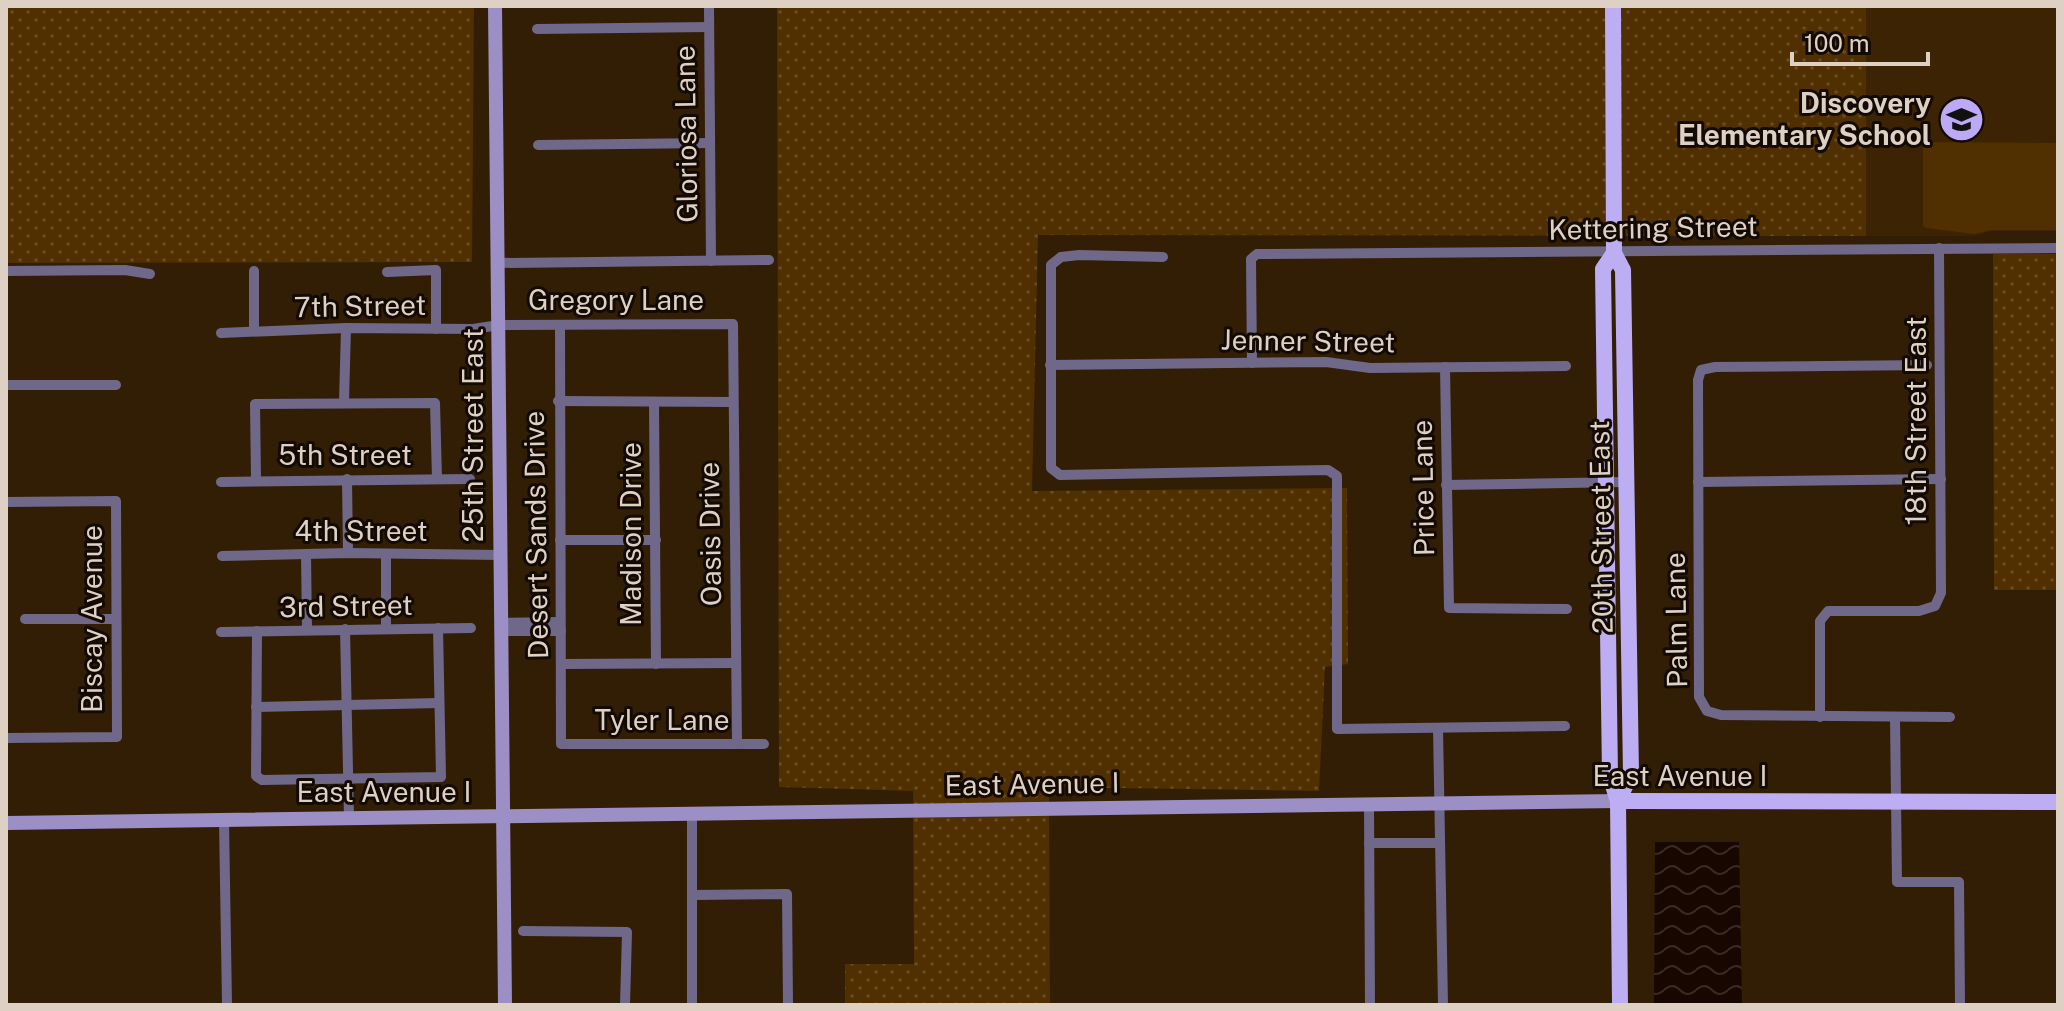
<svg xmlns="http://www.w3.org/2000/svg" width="2064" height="1011" viewBox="0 0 2064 1011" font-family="'Public Sans',sans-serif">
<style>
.built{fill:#3c2303}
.grass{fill:url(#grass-dots)}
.park{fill:#502f00}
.water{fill:url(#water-waves)}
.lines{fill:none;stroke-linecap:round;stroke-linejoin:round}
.street{stroke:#6f6889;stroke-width:10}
.secondary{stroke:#9b8fc5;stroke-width:14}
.primary{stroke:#bdadf3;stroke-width:16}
.labels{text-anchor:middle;stroke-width:6;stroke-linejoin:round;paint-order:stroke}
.poi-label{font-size:28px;font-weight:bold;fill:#ded1c3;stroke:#130a03;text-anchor:end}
.street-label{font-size:28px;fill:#ded1c3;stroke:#130a03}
</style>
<defs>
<pattern id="grass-dots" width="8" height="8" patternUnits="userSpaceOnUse" patternTransform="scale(2)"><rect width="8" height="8" fill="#502f00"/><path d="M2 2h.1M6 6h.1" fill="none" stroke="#694c24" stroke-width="1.8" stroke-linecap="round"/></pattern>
<pattern id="water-waves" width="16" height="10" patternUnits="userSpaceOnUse" patternTransform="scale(2)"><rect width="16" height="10" fill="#180700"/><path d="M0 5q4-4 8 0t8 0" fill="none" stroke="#392a24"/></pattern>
</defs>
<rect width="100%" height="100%" fill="#321e05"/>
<polygon class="built" points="1866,6 2058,6 2058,231 1991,231 1974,236 1866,236"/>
<g class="grass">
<polygon points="6,6 474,6 472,262 6,263"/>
<polygon points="777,6 1866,6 1866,236 1038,235 1032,491 1347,488 1348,664 1325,667 1319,791 1049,787 1050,1005 845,1005 845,964 914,964 913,791 779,787"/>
<polygon points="1993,254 2058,254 2058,590 1994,590"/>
</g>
<polygon class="park" points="1923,142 2058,143 2058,230 1992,230 1974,234 1926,228 1923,226"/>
<polygon class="water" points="1655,842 1739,842 1742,1005 1654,1005"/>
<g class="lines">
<g class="street">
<polyline points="709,6 711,261"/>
<polyline points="537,29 709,27"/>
<polyline points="538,145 710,143"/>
<polyline points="1163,257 1079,255 1061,257 1051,265 1051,468 1060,475 1328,470 1337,476 1337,729 1565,726"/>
<polyline points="498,263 769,260"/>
<polyline points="6,271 125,270 150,274"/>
<polyline points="254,271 254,331"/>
<polyline points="387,272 436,270 436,329"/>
<polyline points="560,325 561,744 764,744"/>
<polyline points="221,333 346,328 473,329 499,325 733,324 737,744"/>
<polyline points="1252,363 1251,259 1257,254 2058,248"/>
<polyline points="1050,365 1326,362 1370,368 1566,366"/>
<polyline points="1927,365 1715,367 1701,370 1698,380 1699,697 1707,711 1721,715 1950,717"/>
<polyline points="1445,367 1449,608 1567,609"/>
<polyline points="6,385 116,385"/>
<polyline points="558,401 733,402"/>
<polyline points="344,402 346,328"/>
<polyline points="654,403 656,664"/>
<polyline points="347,479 348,553"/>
<polyline points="256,480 255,404 435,403 437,479"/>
<polyline points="221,482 470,479"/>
<polyline points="1698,482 1941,479"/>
<polyline points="1446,485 1625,482"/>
<polyline points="6,502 116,501 117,737 6,738"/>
<polyline points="560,540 656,540"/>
<polyline points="306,554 307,630"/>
<polyline points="386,554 386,629"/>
<polyline points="222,556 348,553 500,555"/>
<polyline points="25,619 116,619"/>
<polyline points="500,623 560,622"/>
<polyline points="345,629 349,818"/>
<polyline points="257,631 256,776 262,780 441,777 438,628"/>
<polyline points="500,631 561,631"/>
<polyline points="221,632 471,628"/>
<polyline points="562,664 735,663"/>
<polyline points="256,707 439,703"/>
<polyline points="1820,717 1820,621 1828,611 1919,611 1935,606 1941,593 1939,248"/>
<polyline points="1895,718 1897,882 1959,882 1960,1005"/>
<polyline points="1438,728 1443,1005"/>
<polyline points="1369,804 1370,1005"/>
<polyline points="224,820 227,1005"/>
<polyline points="1369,843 1438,843"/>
<polyline points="693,895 787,894 788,1005"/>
<polyline points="523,931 627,932 625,1005"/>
<polyline points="692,1005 692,815"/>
</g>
<g class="secondary">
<polyline points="495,6 505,1005"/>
<polyline points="6,823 1618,801"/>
</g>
<g class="primary">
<polyline points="1613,6 1614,253 1623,270 1631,774 1618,801"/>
<polyline points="1614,253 1603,269 1610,776 1618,801 1620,1005"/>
<polyline points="1618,801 2058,802"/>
</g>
</g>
<defs>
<symbol id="school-disc" viewBox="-11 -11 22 22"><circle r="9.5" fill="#bcaaf6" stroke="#130a03"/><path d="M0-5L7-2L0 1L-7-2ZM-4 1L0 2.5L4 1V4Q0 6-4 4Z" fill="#111"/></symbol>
</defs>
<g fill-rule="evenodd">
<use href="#school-disc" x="1936" y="94" width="51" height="51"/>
</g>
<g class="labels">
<g class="poi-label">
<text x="1931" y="113">Discovery<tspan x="1931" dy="32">Elementary School</tspan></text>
</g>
<g class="street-label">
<text transform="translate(686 134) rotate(-91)" y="10">Gloriosa Lane</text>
<text transform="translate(1653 228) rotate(-1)" y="10">Kettering Street</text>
<text x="616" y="310">Gregory Lane</text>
<text transform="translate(360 306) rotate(-1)" y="10">7th Street</text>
<text transform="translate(1308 341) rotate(1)" y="10">Jenner Street</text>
<text transform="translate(1916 421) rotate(-90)" y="10">18th Street East</text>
<text transform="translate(473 435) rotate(-90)" y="10">25th Street East</text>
<text x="345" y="465">5th Street</text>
<text transform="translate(1423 488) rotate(-91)" y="10">Price Lane</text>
<text transform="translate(1601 527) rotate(-91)" y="10">20th Street East</text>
<text x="361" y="541">4th Street</text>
<text transform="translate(631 534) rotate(-90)" y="10">Madison Drive</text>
<text transform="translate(710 534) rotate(-91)" y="10">Oasis Drive</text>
<text transform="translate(536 535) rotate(-91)" y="10">Desert Sands Drive</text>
<text transform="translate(346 606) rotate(-1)" y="10">3rd Street</text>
<text transform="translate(92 619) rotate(-90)" y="10">Biscay Avenue</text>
<text transform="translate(1676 620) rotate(-91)" y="10">Palm Lane</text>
<text x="662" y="730">Tyler Lane</text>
<text x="1680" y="786">East Avenue I</text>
<text transform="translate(1032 784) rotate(-1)" y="10">East Avenue I</text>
<text x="384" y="802">East Avenue I</text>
</g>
</g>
<rect width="2064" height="1011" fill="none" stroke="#ded1c3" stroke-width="16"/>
<path d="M1792 52v12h136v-12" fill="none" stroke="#ded1c3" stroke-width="4"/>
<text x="1804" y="52" font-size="24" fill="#ded1c3" stroke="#130a03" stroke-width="6" paint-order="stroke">100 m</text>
</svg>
